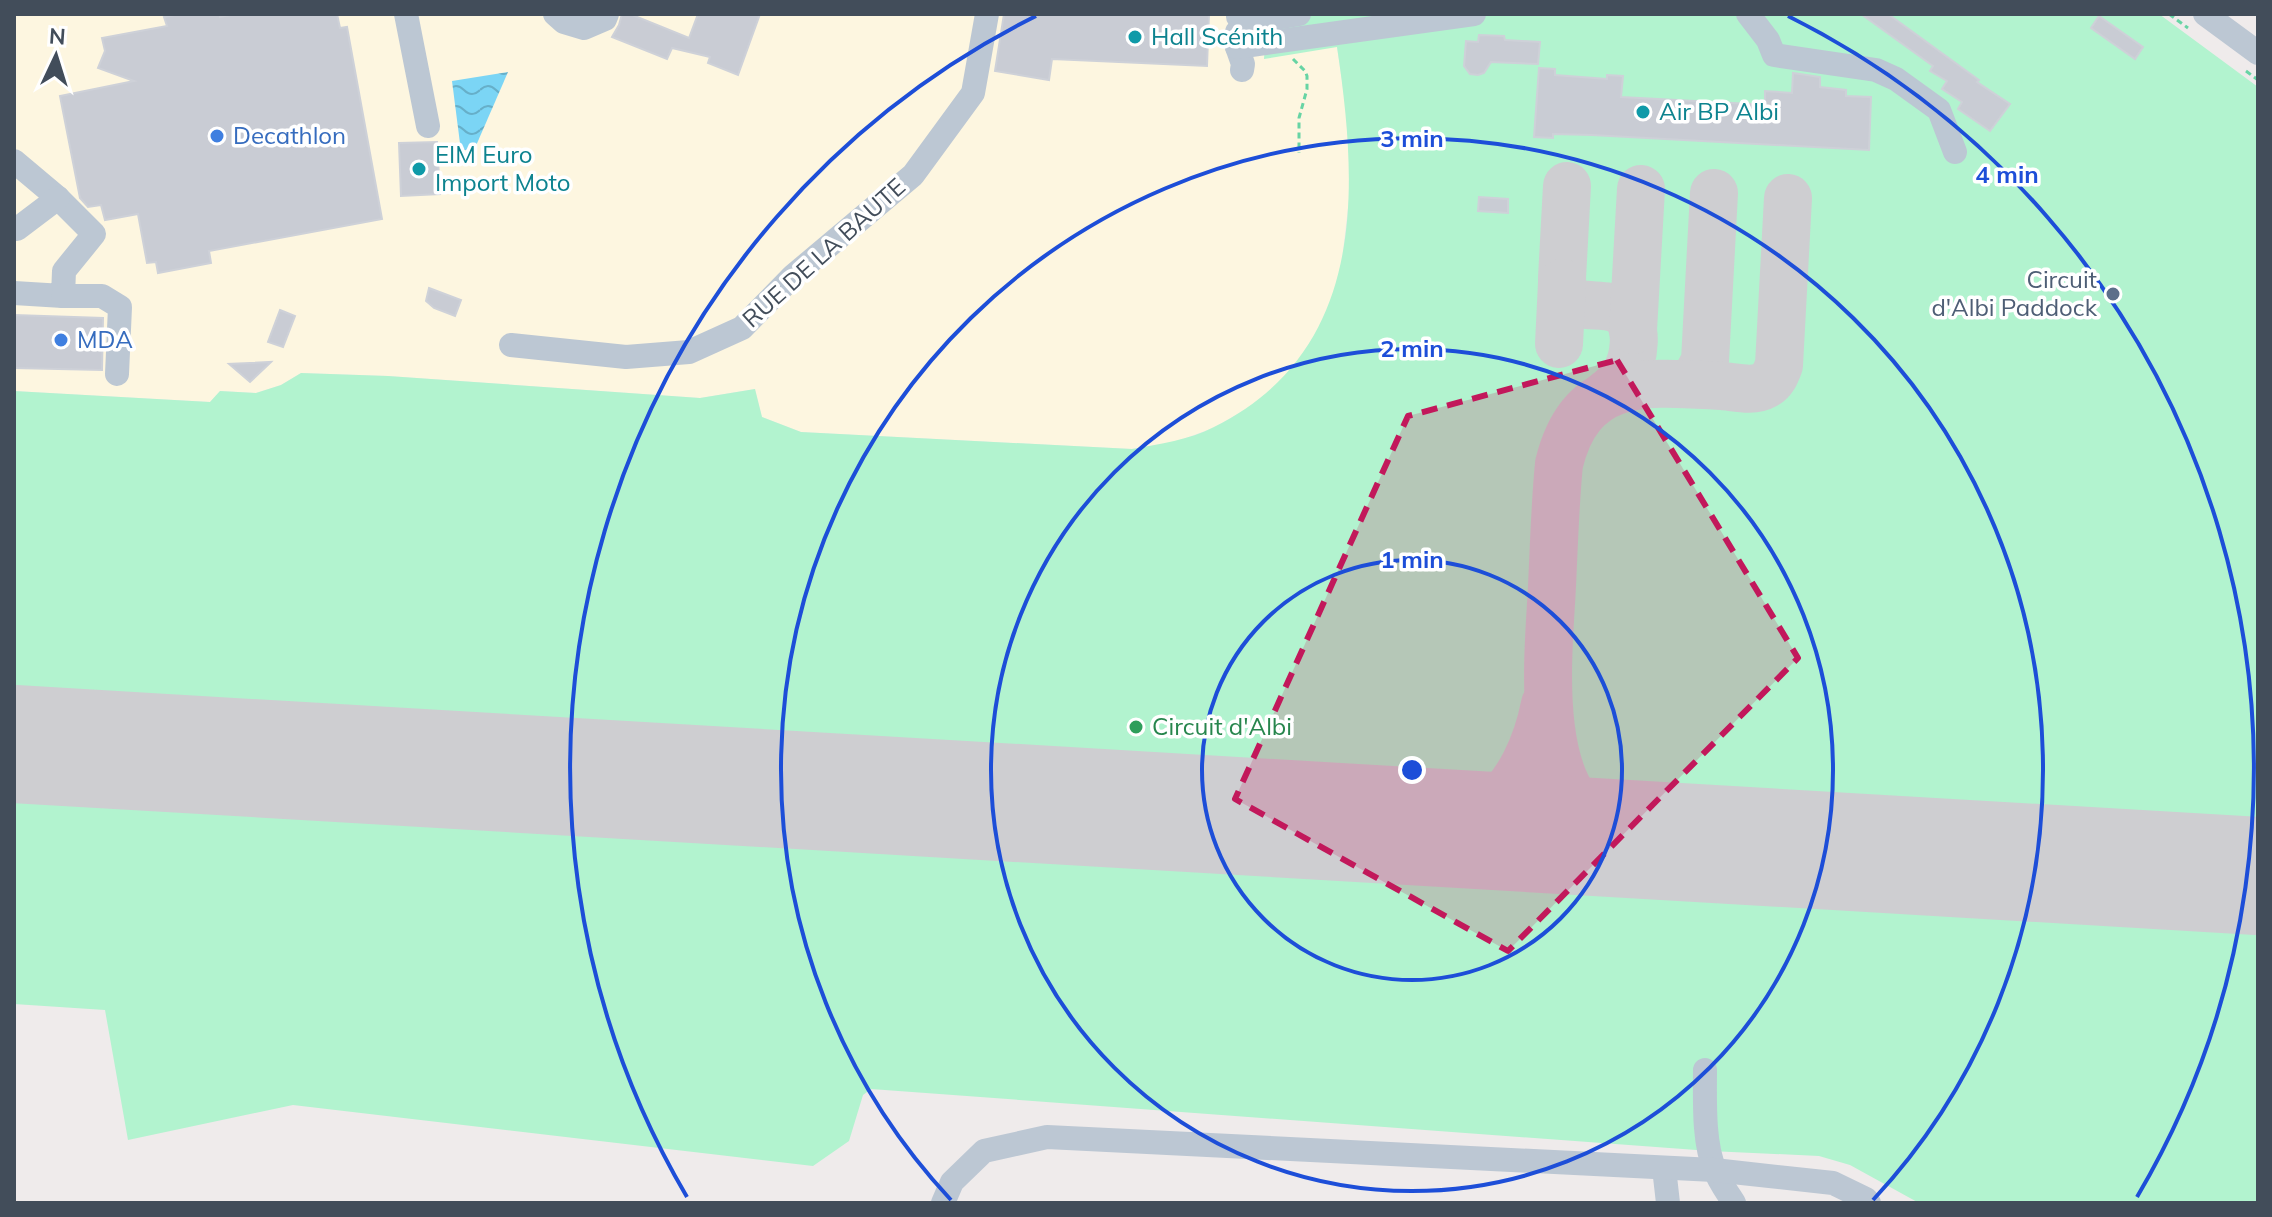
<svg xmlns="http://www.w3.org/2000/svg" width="2272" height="1217" viewBox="0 0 2272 1217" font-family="Mulish,sans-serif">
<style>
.commercial{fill:#fdf6e0}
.garden{fill:#b2f3cf}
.water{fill:url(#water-waves)}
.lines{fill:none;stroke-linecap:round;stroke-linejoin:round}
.taxiway{stroke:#ceced1;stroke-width:48}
.runway{stroke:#ceced1;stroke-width:118}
.building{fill:#c9ccd4;stroke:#ced1d8;stroke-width:2}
.path{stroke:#67d4a4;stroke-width:3;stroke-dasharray:6 4;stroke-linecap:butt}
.minor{stroke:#bcc7d3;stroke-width:24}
.marked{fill:#c2185b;fill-opacity:0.2;stroke:#c2185b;stroke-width:6;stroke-dasharray:16 10;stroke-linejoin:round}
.ring{fill:none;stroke:#1d4ed8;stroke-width:4}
.culture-dot{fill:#0f9aa8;stroke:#fff;stroke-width:3}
.shop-dot{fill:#3f7fe0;stroke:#fff;stroke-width:3}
.service-dot{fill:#5c6f8a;stroke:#fff;stroke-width:3}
.leisure-dot{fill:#2e9e5b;stroke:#fff;stroke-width:3}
.labels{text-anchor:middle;stroke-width:7;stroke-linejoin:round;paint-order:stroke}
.culture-label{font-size:24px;fill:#0d838f;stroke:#fff;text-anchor:start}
.shop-label{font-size:24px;fill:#366cbe;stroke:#fff;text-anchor:start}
.street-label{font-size:24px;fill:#424d5a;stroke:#fff}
.service-label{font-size:24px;fill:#4e5e75;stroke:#fff;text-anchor:end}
.leisure-label{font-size:24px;fill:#27864d;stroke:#fff;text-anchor:start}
.centre{fill:#1d4ed8;stroke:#fff;stroke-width:4}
.ring-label{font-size:24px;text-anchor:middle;font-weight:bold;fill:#1d4ed8;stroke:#fff;stroke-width:7;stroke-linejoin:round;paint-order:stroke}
</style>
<defs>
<pattern id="water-waves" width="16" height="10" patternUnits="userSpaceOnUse" patternTransform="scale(2)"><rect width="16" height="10" fill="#7bd5f5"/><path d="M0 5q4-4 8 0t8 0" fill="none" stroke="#66afc9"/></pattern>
</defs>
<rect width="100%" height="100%" fill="#efebeb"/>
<polygon class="commercial" points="14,14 1267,14 1337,47 1346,109 1351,181 1342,260 1334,293 1318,330 1299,359 1277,385 1248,408 1213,428 1175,442 1132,449 801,432 762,417 755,389 700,398 388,376 301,373 281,385 256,393 220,391 210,402 14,391"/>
<path class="garden" d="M1267,14H2159L2258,87V1203H1919L1850,1165L1819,1156L1710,1151L871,1089L863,1095L849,1141L813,1166L293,1105L128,1140L105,1010L14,1004V391L210,402L220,391L256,393L281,385L301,373L388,376L700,398L755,389L762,417L801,432L1132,449C1160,444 1189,440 1214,427C1366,351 1359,192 1337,47L1264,59Z"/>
<polygon class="water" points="508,72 475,148 461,151 452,81"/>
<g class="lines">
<g class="taxiway">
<path d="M1567,186L1562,278C1563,318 1600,298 1621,311C1641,324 1634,360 1624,376C1619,384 1613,389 1606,394"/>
<polyline points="1633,330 1641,189"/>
<polyline points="1559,344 1562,283"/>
<polyline points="1684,384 1696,378 1705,361 1714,193"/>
<path d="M1432,827C1450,822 1468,818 1485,809C1519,790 1538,740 1545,704"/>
<path d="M1667,841C1645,836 1617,834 1597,821C1533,781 1549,650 1552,586C1554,545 1555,504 1559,464C1581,373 1647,382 1722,386C1735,387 1753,392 1765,385C1773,381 1776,373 1779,365L1788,198"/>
</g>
<polyline class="runway" points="14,744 2258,876"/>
</g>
<g class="building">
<polygon points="180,14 220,14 220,17 235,14 337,14 340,28 347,27 382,219 209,251 211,263 158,273 156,262 147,263 138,214 105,220 101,205 88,207 80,198 60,96 134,81 98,68 105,51 102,38 167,26 164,17"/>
<polygon points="622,14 630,14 689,38 698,14 760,14 738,75 708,63 710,57 672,48 667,59 612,37 619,25"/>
<polygon points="1004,14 1209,14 1207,66 1052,59 1049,80 995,71"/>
<polygon points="1861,14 1888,14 1979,80 1977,82 2010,104 1990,131 1958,109 1962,102 1942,89 1947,81 1930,71 1933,66"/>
<polygon points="2099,16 2143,47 2135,59 2091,28"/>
<polygon points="1479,35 1504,36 1505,40 1540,42 1538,64 1491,62 1484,73 1478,75 1470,74 1464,66 1466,41 1478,42"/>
<polygon points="1539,68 1555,69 1555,75 1607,79 1607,75 1623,76 1621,97 1751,104 1765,105 1765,91 1792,93 1793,73 1820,77 1820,87 1846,90 1846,96 1871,97 1869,150 1592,135 1553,134 1553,138 1534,137"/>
<polygon points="437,142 440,194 401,196 399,143"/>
<polygon points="1479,197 1508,199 1508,213 1478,211"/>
<polygon points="429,288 461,300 455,316 434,308 426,301"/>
<polygon points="280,310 295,316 283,347 268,342"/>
<polygon points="14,315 103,318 102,370 14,368"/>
<polygon points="271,362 250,382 229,364"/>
</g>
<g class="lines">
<g class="path">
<polyline points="2169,14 2188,28"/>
<polyline points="1293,59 1305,71 1307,76 1307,89 1299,118 1299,153"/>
<polyline points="2246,71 2258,80"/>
</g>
<g class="minor">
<polyline points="406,14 428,126"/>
<polyline points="555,14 564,22 584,28 605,19 607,14"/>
<polyline points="1748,14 1768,40 1774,55 1876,70 1896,79 1939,110 1955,152"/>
<polyline points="2205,14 2258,53"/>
<polyline points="1238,17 1270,19 1299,14"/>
<polyline points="1237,32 1237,47 1243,64 1242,70"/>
<polyline points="1237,47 1474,14"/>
<polyline points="14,161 58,198 94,234 64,271 63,296 14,293"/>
<polyline points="17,229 58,198"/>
<polyline points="63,296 102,296 120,307 117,374"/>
<polyline points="511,345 626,357 689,352 742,328 793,276 913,175 973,93 987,14"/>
<path d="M1705,1070C1705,1099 1703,1143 1715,1170C1719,1182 1728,1193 1734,1203"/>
<polyline points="1664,1168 1668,1203"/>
<polyline points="943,1203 952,1182 984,1151 1047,1137 1714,1170 1833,1183 1866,1199 1869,1203"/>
</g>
</g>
<path class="marked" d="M1617,360L1798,658L1508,951L1235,799L1408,416Z"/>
<g class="ring">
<circle cx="1412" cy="770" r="210"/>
<circle cx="1412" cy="770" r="421"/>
<path d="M951 1200A631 631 0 1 1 1873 1200"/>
<path d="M687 1197A842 842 0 0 1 1036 16M1788 16A842 842 0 0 1 2137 1197"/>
</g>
<g class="culture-dot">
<circle cx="1135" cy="37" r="8"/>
<circle cx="1643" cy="112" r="8"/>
<circle cx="419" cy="169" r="8"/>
</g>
<g class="shop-dot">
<circle cx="217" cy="136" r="8"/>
<circle cx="61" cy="340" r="8"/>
</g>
<circle class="service-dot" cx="2113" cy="294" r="8"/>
<circle class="leisure-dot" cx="1136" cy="727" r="8"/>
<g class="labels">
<g class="culture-label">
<text x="1151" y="45">Hall Scénith</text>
<text x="1659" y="120">Air BP Albi</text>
<text x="435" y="163">EIM Euro<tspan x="435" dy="28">Import Moto</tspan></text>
</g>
<g class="shop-label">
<text x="233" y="144">Decathlon</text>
<text x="77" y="348">MDA</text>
</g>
<g class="street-label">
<text transform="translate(824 253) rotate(-42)" y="8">RUE DE LA BAUTE</text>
</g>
<g class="service-label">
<text x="2097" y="288">Circuit<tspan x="2097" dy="28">d'Albi Paddock</tspan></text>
</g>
<g class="leisure-label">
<text x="1152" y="735">Circuit d'Albi</text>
</g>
</g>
<circle cx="1412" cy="770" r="12" class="centre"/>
<g class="ring-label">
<text x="1412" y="147">3 min</text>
<text x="2007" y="183">4 min</text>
<text x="1412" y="357">2 min</text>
<text x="1412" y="568">1 min</text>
</g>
<rect width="2272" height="1217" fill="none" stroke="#424d5a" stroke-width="32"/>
<g transform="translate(56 56) rotate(4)" stroke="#ffffff" stroke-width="6" paint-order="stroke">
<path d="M0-6L14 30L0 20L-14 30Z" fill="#424d5a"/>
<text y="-12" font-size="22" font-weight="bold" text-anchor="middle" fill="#424d5a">N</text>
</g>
</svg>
